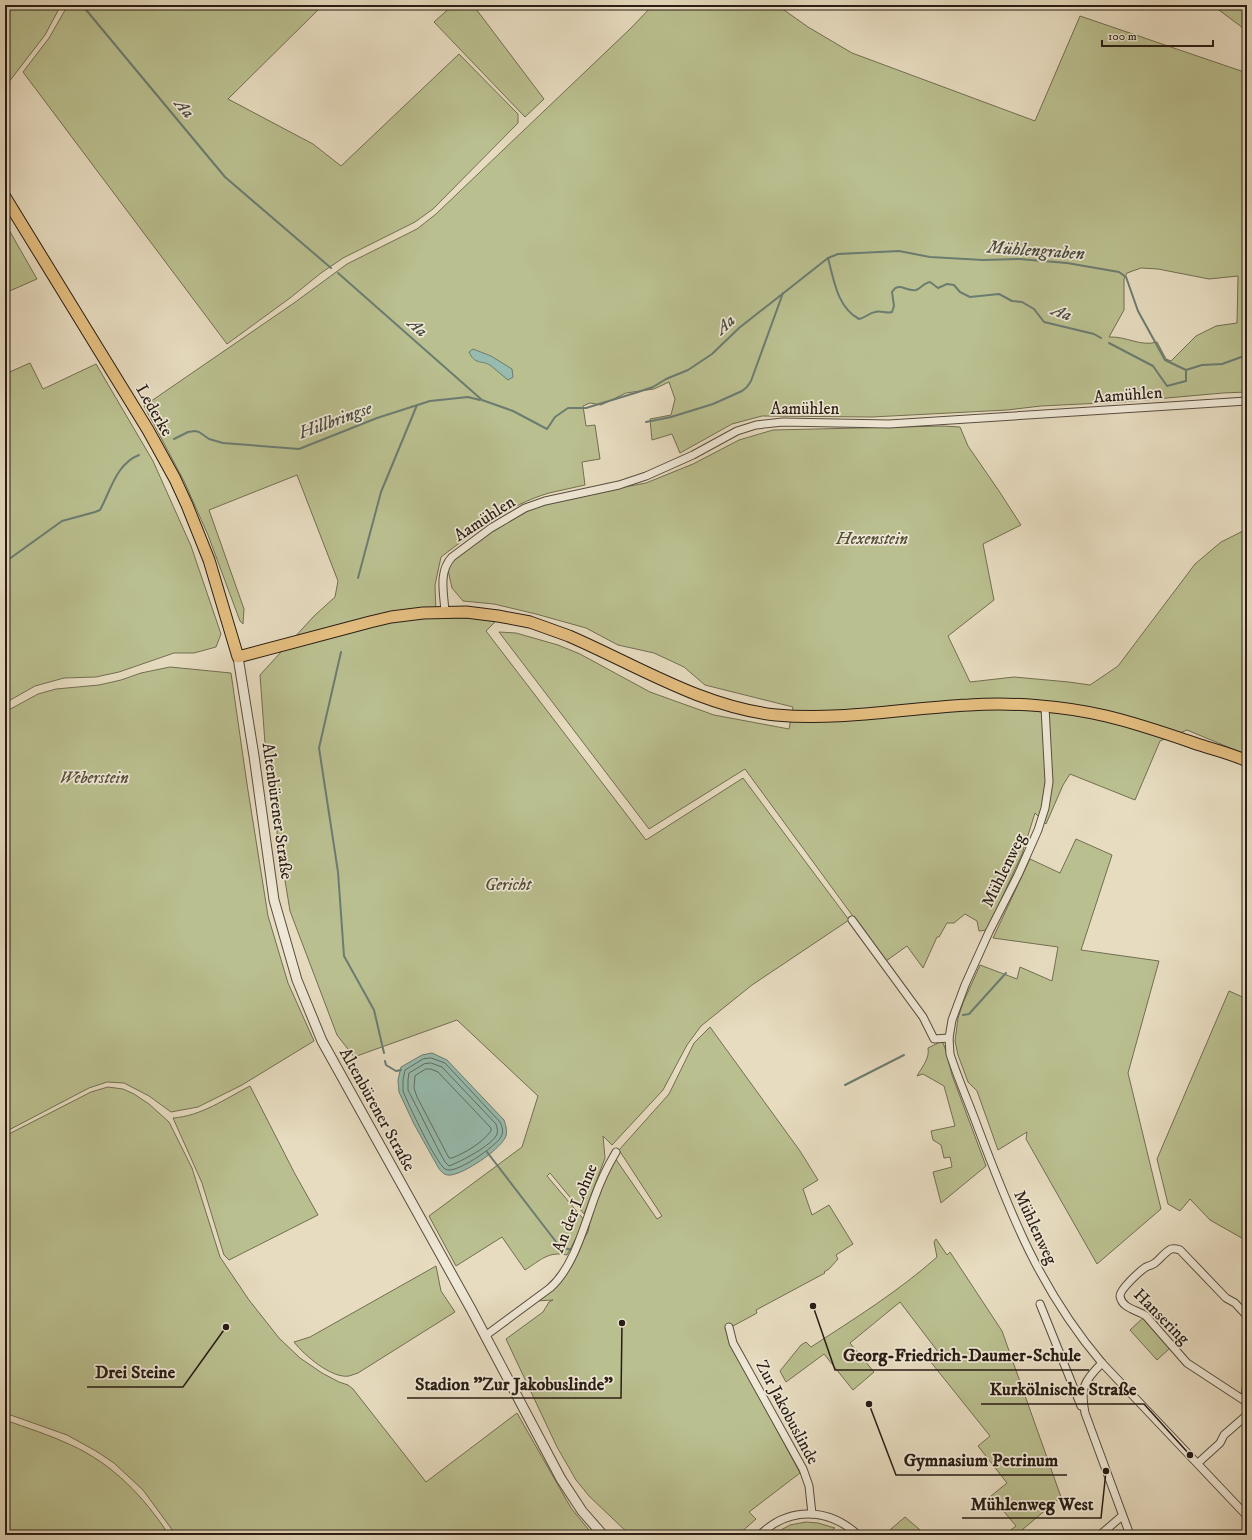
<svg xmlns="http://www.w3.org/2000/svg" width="1252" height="1540" viewBox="0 0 1252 1540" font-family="'IM FELL DW Pica',serif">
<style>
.green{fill:#babf8f;stroke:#726e52;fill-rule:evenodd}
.water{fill:#97bcaf;stroke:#6b7c71}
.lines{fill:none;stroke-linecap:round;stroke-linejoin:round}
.shore{stroke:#606c62;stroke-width:1}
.stream{stroke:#6b7c71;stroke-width:2}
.minor-casing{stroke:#584d3f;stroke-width:9}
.tertiary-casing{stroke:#584d3f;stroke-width:11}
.primary-casing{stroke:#291d14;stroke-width:13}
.minor{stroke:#efe8d6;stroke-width:7}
.tertiary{stroke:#efe8d6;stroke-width:9}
.primary{stroke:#e4be80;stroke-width:11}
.labels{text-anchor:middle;stroke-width:3.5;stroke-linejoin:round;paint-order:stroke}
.street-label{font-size:17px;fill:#291d14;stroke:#efe8d6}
.park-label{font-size:17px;font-style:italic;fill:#544e39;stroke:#efe8d6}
.water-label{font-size:18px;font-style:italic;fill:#4a4d42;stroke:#efe8d6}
.leader{fill:none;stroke:#291d14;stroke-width:1.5}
.callout-dot{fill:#291d14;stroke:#efe8d6;stroke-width:1.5}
.callout-label{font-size:18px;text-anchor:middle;font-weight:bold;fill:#291d14;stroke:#efe8d6;stroke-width:3.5;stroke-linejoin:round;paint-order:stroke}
</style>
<rect width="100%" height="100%" fill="#e7dcc0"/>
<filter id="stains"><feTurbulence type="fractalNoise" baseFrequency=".005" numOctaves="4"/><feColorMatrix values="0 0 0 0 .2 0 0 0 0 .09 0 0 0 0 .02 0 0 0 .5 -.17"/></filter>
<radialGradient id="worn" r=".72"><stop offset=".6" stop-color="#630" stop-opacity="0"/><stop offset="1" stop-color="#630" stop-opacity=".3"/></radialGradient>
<g class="green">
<polygon points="5,5 61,5 45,35 5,87"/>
<polygon points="68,5 323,5 228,99 313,144 341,166 459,54 518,114 518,123 433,209 415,222 343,258 321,273 290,298 227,344 23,72 49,38"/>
<polygon points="453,5 473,5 544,99 525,117 434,22"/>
<path d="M653,5H777L808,27L852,53L1035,121L1080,16L1247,73V392L1223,393L1122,402L1041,406L1007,410L872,417L762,416L732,424L680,453L672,434L652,440L650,419L671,415L675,399L669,382L654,389L626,393L601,405L590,403L583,406L586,426L595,425L600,459L582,462L585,485C573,488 561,490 549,493C508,505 474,532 441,557L435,585L436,613L449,618H484L496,621L486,631L646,840L743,778L849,920L752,985L701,1026L687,1045L663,1090L612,1145L603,1136L605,1158L584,1214L550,1173L547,1176L585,1221L567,1255C548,1251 541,1260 525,1270L502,1237L456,1266L429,1216L522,1147L538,1096L457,1020L354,1057L337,1035L290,911L267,771L260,675L314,616L335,597L338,581L297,475L209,510L244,609L243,624L240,621L208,535L184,481L144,406L294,303L347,264L417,229L436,214L631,28ZM1141,268L1158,269L1209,279L1238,276L1237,323L1216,326L1196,336L1171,361L1166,359L1157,342C1141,347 1126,336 1109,337L1124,310V279L1127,273Z"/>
<polygon points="1211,5 1247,5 1247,31 1215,7"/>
<polygon points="5,223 37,279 5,293"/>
<polygon points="30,363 43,389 96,364 153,461 191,546 221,634 216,647 194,653 174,653 119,672 96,677 64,678 35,686 5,703 5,374"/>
<polygon points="943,426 960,427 968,446 999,491 1021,525 983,544 994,600 948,636 970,682 1014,677 1069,682 1090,685 1118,666 1195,564 1221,542 1247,529 1247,755 1187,730 1160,741 1135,800 1070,774 1063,785 1046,824 1035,813 1022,854 987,930 979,931 977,921 965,914 954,923 947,923 939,937 937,937 923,968 907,946 886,961 852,915 745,769 649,829 499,632 516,633 558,645 580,654 650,692 714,715 789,729 793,707 705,685 684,667 654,653 618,645 586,628 536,614 494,604 463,601 452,588 448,570 452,562 484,535 521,512 550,501 646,483 693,464 739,440 773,430"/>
<polygon points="170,667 231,673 247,784 268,916 288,983 314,1041 242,1085 198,1107 171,1112 149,1096 124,1083 107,1082 89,1088 5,1132 5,712 38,694 56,689 99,685 121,680 141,673"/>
<polygon points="1076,839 1112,855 1081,950 1159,961 1128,1073 1161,1209 1097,1264 1026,1139 1027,1132 998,1150 977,1091 968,1082 958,1055 955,1041 958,1018 963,1003 980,965 1017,979 1020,967 1052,981 1058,947 993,938 1030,859 1060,873"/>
<polygon points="1229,991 1247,999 1247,1241 1210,1220 1190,1199 1180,1211 1168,1204 1157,1159"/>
<polygon points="710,1027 800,1151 818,1180 803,1189 812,1215 829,1205 853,1244 836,1255 838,1259 829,1269 824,1272 825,1273 756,1310 757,1313 733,1326 725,1328 730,1343 800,1473 749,1512 756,1519 738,1535 630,1535 589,1496 576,1480 557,1447 506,1339 543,1312 549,1302 553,1300 536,1301 558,1284 588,1232 594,1201 615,1158 657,1219 662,1216 619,1150 669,1094 694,1043"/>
<path d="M940,1042L943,1043L945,1048L952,1075L986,1166L941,1203L933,1172L952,1167L950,1157L944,1158L941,1145L933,1140L931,1131L955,1126L944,1086L923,1074L917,1076C922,1067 930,1058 928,1048Z"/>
<path d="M250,1086L295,1174L318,1215L229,1260L224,1255L202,1183L173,1118C201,1116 225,1099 250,1086Z"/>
<polygon points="108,1087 123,1089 134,1094 149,1104 169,1122 192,1168 220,1257 249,1300 279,1338 300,1358 322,1373 339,1382 348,1385 353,1389 426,1482 517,1413 571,1508 593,1535 176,1535 143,1490 114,1463 96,1451 67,1435 5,1413 5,1136 91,1092"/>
<path d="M936,1239L947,1255L950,1252L1002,1331L1061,1497L1016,1535H1004L1016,1526L991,1496L1007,1483L978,1446L990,1436L930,1361L939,1353L900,1302L850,1343L874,1372L853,1390L824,1354L786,1382L780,1371L801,1345L806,1342L811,1347C854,1319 899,1291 937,1257L934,1242Z"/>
<path d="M436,1266L441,1291L455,1312L358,1373C355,1374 352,1375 349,1376C332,1379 304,1355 294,1342L310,1337Z"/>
<polygon points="1143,1318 1170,1348 1157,1360 1130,1330"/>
<path d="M5,1420C27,1428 50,1435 71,1445C113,1464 144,1497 169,1535H5Z"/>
<polygon points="905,1517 926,1535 884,1535"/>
<polygon points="806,1522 818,1523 835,1528 826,1535 772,1535 790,1525"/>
</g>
<g class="water">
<path d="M473,349L491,356L512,369L513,377L508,380C502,375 496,370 490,365C481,360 475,365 469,352Z"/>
<path d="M432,1053L447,1060L504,1120C506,1126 508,1133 505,1138C498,1151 465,1173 451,1175C445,1176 441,1172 438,1167L414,1124L399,1092L398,1080L401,1067L422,1055Z"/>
</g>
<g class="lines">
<g class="shore">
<path d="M431,1058L445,1063L500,1122C502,1126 504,1132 501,1137C496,1146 454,1176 445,1169C436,1163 408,1104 403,1091V1080L405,1070L423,1059Z"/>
<path d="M431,1063L442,1067L496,1124C497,1127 498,1131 497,1134C493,1145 460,1162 449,1166L445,1162L440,1153L408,1090V1080L409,1073L424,1064Z"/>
<path d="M426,1069H431L438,1072L491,1128V1131C482,1143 465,1153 452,1158H449L417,1097L414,1088L415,1076Z"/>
</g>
<g class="stream">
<polyline points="82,5 225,177 331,268"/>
<polyline points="828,258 838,254 899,251 930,257 983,260 1019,259 1067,263 1119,272 1126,277 1138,311 1165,360 1186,370"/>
<path d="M338,273L482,400L513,411L547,429L555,417L568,408H586L635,393L653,387L666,379L688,370L712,354L739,328L828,258C834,280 837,307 859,319C865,318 869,313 875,312C881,310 886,314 892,312L894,306L892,292C899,281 906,292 916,290C921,288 924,283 930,282L938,288L947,284L954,285L960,292L970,297L999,294L1012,301L1022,302L1034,309L1044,322L1094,334L1101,338"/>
<polyline points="1109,343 1153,366 1167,386 1186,381 1186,370 1202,365 1222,364 1247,355"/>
<polyline points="646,422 671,417 713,404 742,391 747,387 751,381 783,293"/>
<polyline points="174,439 188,432 195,431 199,432 209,439 223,443 299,449 377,418 430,401 468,397 480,400"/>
<path d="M5,562L62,521L95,512L100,510C111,490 116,464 139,455"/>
<polyline points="358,578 381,492 417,405"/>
<polyline points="341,652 319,748 338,872 344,956 374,1010 384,1053"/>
<polyline points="963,1015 969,1014 1006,973"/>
<polyline points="385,1061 386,1065 396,1071 401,1070"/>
<polyline points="845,1085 904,1055"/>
<polyline points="487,1152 560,1247 572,1250"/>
</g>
<defs>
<g id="minor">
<path d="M445,612C444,593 438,572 452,557L491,528L525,508L545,501L619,485L646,476L693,455L737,431L756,425L783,422L889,424L1247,401"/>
<path d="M1045,707L1049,782L1045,808L1038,830L1018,875L989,932L965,985L952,1020L949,1038L950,1054C958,1079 969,1103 978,1128C1011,1215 1040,1290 1102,1363L1247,1516"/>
<polyline points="852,920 923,1017 934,1039 949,1038"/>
<polyline points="1040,1304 1081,1406"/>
<polyline points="729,1327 733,1343 803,1469 809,1486 812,1514"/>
<path d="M485,1336L550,1288C573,1268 584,1227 594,1199C600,1182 607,1167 616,1152"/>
<path d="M1102,1363C1084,1381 1080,1388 1085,1413L1130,1535"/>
<path d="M1245,1401L1187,1363L1146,1316C1138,1310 1122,1309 1120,1296C1120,1289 1140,1271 1146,1267C1149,1266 1152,1265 1155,1263C1160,1259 1165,1252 1171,1249C1175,1248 1177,1249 1180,1250L1226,1298L1235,1303L1247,1316"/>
<polyline points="1247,1405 1245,1398 1247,1381"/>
<polyline points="1198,1463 1220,1443 1224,1435 1247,1415"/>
<path d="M760,1535C789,1506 829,1508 858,1535"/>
<polyline points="1100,1535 1122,1516"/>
</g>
<polyline id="tertiary" points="238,657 254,756 274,900 297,980 322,1041 471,1309 561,1479 582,1511 603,1535"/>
<path id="primary" d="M5,197L148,430L175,479L187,505L209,560L238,657L370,622L391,617L423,613L466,612L498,616L530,622L569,636C636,665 702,707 776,715C841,721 904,708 969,705C1012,702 1064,706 1106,716C1136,723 1165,733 1194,743C1211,749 1230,753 1247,761"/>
</defs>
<use href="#minor" class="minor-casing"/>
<use href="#tertiary" class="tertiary-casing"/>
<use href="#primary" class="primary-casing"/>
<use href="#minor" class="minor"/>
<use href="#tertiary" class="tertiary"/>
<use href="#primary" class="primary"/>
</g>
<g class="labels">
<g class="street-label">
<text transform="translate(1128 394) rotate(-4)" y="6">Aamühlen</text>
<text x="805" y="414">Aamühlen</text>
<text transform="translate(155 410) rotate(60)" y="6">Lederke</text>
<text transform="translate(484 518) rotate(-33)" y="6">Aamühlen</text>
<text transform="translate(278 811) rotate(82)" y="6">Altenbürener Straße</text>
<text transform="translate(1003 870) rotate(-64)" y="6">Mühlenweg</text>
<text transform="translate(378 1109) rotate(61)" y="6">Altenbürener Straße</text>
<text transform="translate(574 1208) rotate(-68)" y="6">An der Lohne</text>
<text transform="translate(1036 1227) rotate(65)" y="6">Mühlenweg</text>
<text transform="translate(1162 1316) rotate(45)" y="6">Hansering</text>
<text transform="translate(788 1412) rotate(62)" y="6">Zur Jakobuslinde</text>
</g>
<g class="park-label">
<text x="872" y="544">Hexenstein</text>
<text x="94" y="783">Weberstein</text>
<text x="508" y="890">Gericht</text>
</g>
<g class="water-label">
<text transform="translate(185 108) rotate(50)" y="6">Aa</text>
<text transform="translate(1036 250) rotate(4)" y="6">Mühlengraben</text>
<text transform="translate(1062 312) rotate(22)" y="6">Aa</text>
<text transform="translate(725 324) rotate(-42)" y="6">Aa</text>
<text transform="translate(418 327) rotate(41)" y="6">Aa</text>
<text transform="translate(335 420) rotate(-20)" y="6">Hillbringse</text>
</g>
</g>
<path class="leader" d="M813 1306L835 1370H1089M226 1327L183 1387H87M622 1323L621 1398H407M1190 1455L1144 1404H981M869 1404L896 1475H1067M1106 1471L1101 1518H962"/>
<g class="callout-dot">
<circle cx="813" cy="1306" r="4"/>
<circle cx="226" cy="1327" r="4"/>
<circle cx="622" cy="1323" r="4"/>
<circle cx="1190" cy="1455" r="4"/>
<circle cx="869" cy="1404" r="4"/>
<circle cx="1106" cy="1471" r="4"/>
</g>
<g class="callout-label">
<text x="962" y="1361">Georg-Friedrich-Daumer-Schule</text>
<text x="135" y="1378">Drei Steine</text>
<text x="514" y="1390">Stadion "Zur Jakobuslinde"</text>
<text x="1063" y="1395">Kurkölnische Straße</text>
<text x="981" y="1466">Gymnasium Petrinum</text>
<text x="1032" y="1510">Mühlenweg West</text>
</g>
<rect width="1252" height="1540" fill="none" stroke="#e7dcc0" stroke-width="20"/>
<rect x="6" y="6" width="1240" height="1528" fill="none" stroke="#291d14" stroke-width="2"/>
<rect x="10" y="10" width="1232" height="1520" fill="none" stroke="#291d14"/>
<path d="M1102 40v6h111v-6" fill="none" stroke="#291d14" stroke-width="2"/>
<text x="1108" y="40" font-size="12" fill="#291d14" stroke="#efe8d6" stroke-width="3" paint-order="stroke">100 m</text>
<rect width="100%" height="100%" filter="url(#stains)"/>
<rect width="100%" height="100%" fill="url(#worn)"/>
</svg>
